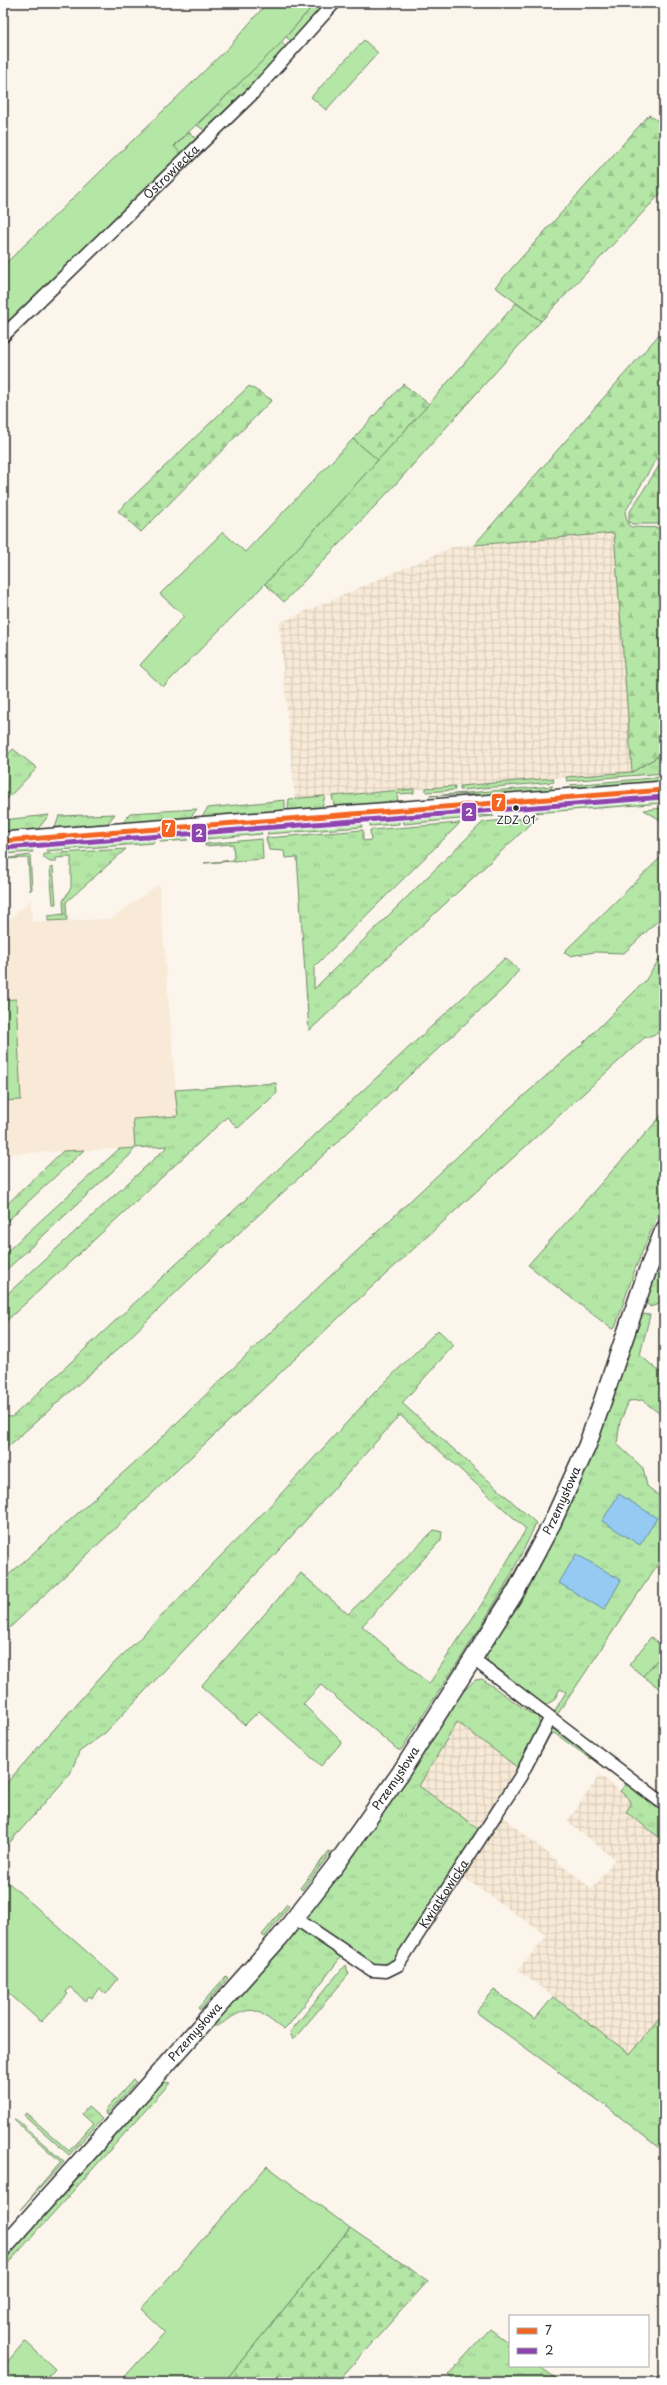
<svg xmlns="http://www.w3.org/2000/svg" width="667" height="2385" viewBox="0 0 667 2385" font-family="'Playpen Sans',sans-serif">
<style>
.built{fill:#f8ead6}
.industrial{fill:url(#industrial-grid)}
.grass{fill:url(#grass-tufts);stroke:#708868}
.forest{fill:url(#forest-firs);stroke:#708868}
.garden{fill:#b4e6a6;stroke:#708868}
.water{fill:#95cbf3;stroke:#6b8ba3}
.lines{fill:none;stroke-linecap:round;stroke-linejoin:round}
.street-casing{stroke:#2b2b2b;stroke-width:15}
.secondary-casing{stroke:#2b2b2b;stroke-width:20}
.street{stroke:#fff;stroke-width:12}
.secondary{stroke:#fff;stroke-width:17}
.bus-1-casing{stroke:#fff;stroke-width:8}
.bus-2-casing{stroke:#fff;stroke-width:8}
.bus-1{stroke:#f26522;stroke-width:5}
.bus-2{stroke:#8e44ad;stroke-width:5}
.bus-dot{fill:#2b2b2b;stroke:#fff;stroke-width:1.5}
.labels{text-anchor:middle;stroke-width:3;stroke-linejoin:round;paint-order:stroke}
.bus-label{font-size:11px;fill:#2b2b2b;stroke:#fff}
.street-label{font-size:12px;fill:#2b2b2b;stroke:#fff}
.line-badge{stroke:#fff;stroke-width:1.5}
.badge-label{font-size:11px;text-anchor:middle;font-weight:bold;fill:#fff}
</style>
<defs>
<pattern id="industrial-grid" width="8" height="8" patternUnits="userSpaceOnUse"><rect width="8" height="8" fill="#f8ead6"/><path d="M0 4h8M4 0v8" fill="none" stroke="#d5c9b8"/></pattern>
<pattern id="grass-tufts" width="24" height="20" patternUnits="userSpaceOnUse"><rect width="24" height="20" fill="#b4e6a6"/><path d="M3 7l-1-3M5 7V3M7 7l1-3M15 17l-1-3M17 17v-4M19 17l1-3" fill="none" stroke="#9bc58f"/></pattern>
<pattern id="forest-firs" width="22" height="20" patternUnits="userSpaceOnUse"><rect width="22" height="20" fill="#b4e6a6"/><path d="M5 1l3.5 6h-7zM16 11l3.5 6h-7z" fill="#9bc58f"/></pattern>
</defs>
<rect width="100%" height="100%" fill="#fcf5ec"/>
<filter id="ink" filterUnits="userSpaceOnUse"><feTurbulence type="fractalNoise" baseFrequency=".025" numOctaves="2"/><feDisplacementMap in="SourceGraphic" scale="8" xChannelSelector="R" yChannelSelector="G"/><feConvolveMatrix kernelMatrix="1 2 1 2 8 2 1 2 1" color-interpolation-filters="sRGB"/></filter>
<g filter="url(#ink)">
<polygon class="built" points="159,884 178,1116 133,1119 135,1148 3,1154 3,925 31,900 32,922 111,919"/>
<g class="industrial">
<polygon points="614,533 632,772 295,799 279,623 455,546"/>
<polygon points="457,1722 517,1767 479,1829 419,1786"/>
<polygon points="600,1775 630,1799 631,1804 626,1812 664,1841 664,2012 630,2055 518,1970 547,1936 462,1876 501,1815 592,1889 615,1859 567,1822"/>
</g>
<g class="grass">
<polygon points="315,3 329,3 293,43 286,37"/>
<polygon points="281,42 287,48 267,73 206,132 197,125"/>
<polygon points="189,132 197,140 182,155 174,147"/>
<polygon points="516,303 541,321 394,486 284,602 265,584 429,404"/>
<polygon points="13,749 37,768 3,803 3,759"/>
<polygon points="664,753 664,773 567,781 566,777 632,772"/>
<polygon points="664,777 664,782 577,789 570,785"/>
<polygon points="553,778 554,782 460,790 460,786"/>
<polygon points="455,786 455,790 426,792 426,788"/>
<polygon points="553,786 548,791 479,796 478,794 429,796"/>
<polygon points="414,789 414,793 397,794 398,803 337,807 334,805 332,796"/>
<polygon points="325,796 322,808 288,810 289,799"/>
<polygon points="664,798 664,803 533,813 557,806"/>
<polygon points="285,800 285,809 283,812 200,819 208,808"/>
<polygon points="664,808 664,822 644,810"/>
<polygon points="197,809 189,819 122,824 130,813"/>
<polygon points="115,814 107,824 55,828 59,816"/>
<polygon points="453,814 494,816 404,824 403,818"/>
<polygon points="49,815 38,829 3,834 3,820"/>
<polygon points="538,817 309,1031 297,857 285,858 284,851 269,850 266,838 363,830 363,841 371,840 370,830 460,823 314,967 314,989 483,822"/>
<polygon points="399,818 399,824 370,826 370,821"/>
<polygon points="361,821 362,827 267,834 270,829"/>
<polygon points="259,829 262,834 206,839 212,833"/>
<polygon points="182,835 188,840 161,842 159,837"/>
<polygon points="152,837 154,843 46,851 49,846"/>
<polygon points="262,839 263,859 204,863 234,860 233,844 205,846 205,844"/>
<polygon points="30,847 33,852 3,854 3,849"/>
<polygon points="126,849 66,902 67,920 48,921 48,916 64,914 63,901 71,888 71,857 56,858 56,862 50,862 44,858 44,854"/>
<polygon points="664,854 664,915 624,953 595,952 569,956 564,952"/>
<polygon points="30,855 32,889 30,891 28,858 3,859"/>
<polygon points="53,867 56,904 53,904 50,868"/>
<polygon points="664,952 664,1031 644,1038 349,1308 3,1634 3,1580 153,1446 255,1347 495,1121 579,1047 645,981"/>
<polygon points="505,958 519,970 505,987 197,1272 119,1348 3,1451 3,1416 12,1417"/>
<polygon points="276,1083 277,1093 238,1128 227,1117 3,1324 3,1298 168,1146 135,1148 129,1156 3,1273 3,1255 119,1149 135,1148 133,1119 178,1116 175,1090"/>
<polygon points="662,1115 664,1119 664,1188 660,1196 664,1200 635,1269 615,1328 612,1329 528,1265"/>
<polygon points="84,1150 3,1225 3,1208 63,1151"/>
<polygon points="664,1208 664,1213 618,1328 646,1248"/>
<polygon points="664,1251 664,1298 659,1304 650,1307 645,1301"/>
<polygon points="641,1314 650,1315 640,1355 662,1374 664,1363 664,1417 642,1400 629,1401 620,1422 617,1444 643,1468 647,1486 664,1500 664,1555 557,1715 554,1712 566,1692 560,1689 554,1700 544,1706 488,1662 486,1654"/>
<path d="M438,1330L454,1345L402,1403L536,1523C502,1602 447,1677 401,1750H398L321,1685L303,1704L342,1742L321,1766L259,1711L245,1725L201,1686L301,1573L348,1614L434,1530L442,1532L441,1540L362,1626L429,1684L485,1599L526,1529L400,1415L279,1550L105,1733L79,1752L70,1774L3,1850V1787L103,1674L137,1641L265,1511L373,1394Z"/>
<path d="M614,1340L583,1435L548,1514L508,1590L473,1641C507,1585 542,1529 568,1468C586,1427 599,1383 614,1340Z"/>
<polygon points="664,1652 664,1692 643,1676"/>
<path d="M482,1679L533,1715L535,1713C549,1728 526,1753 517,1767L457,1722L419,1786L479,1829L406,1950L399,1959L380,1969L305,1918L462,1689L465,1690L475,1680Z"/>
<polygon points="553,1729 592,1757 591,1759 554,1733 550,1735 535,1763 549,1732"/>
<polygon points="628,1782 664,1810 664,1841 626,1812 631,1804 630,1800 620,1791"/>
<polygon points="329,1851 331,1852 302,1890 300,1888"/>
<polygon points="287,1904 289,1906 265,1937 262,1935"/>
<path d="M300,1928L341,1957L288,2026L284,2030C258,2012 255,2001 226,2021C221,2024 217,2027 212,2026L297,1930Z"/>
<polygon points="345,1965 349,1974 293,2040 290,2032"/>
<polygon points="226,1976 228,1978 200,2010 198,2008"/>
<polygon points="494,1990 535,2019 553,1997 630,2054 664,2012 664,2152 606,2106 476,2012"/>
<polygon points="133,2080 136,2082 106,2115 105,2111"/>
<polygon points="161,2082 170,2083 3,2269 3,2259"/>
<polygon points="88,2107 102,2119 69,2155 24,2115 26,2113 69,2151 93,2124 82,2114"/>
<polygon points="14,2120 17,2120 64,2162 20,2210 61,2162"/>
<polygon points="490,2329 510,2344 510,2366 539,2366 561,2382 456,2382 448,2375"/>
</g>
<g class="forest">
<polygon points="649,115 664,125 664,190 541,321 495,287"/>
<polygon points="664,329 664,446 625,512 628,525 632,527 664,528 664,753 632,772 614,533 474,545"/>
<polygon points="403,384 429,404 378,460 353,439"/>
<polygon points="249,386 272,400 141,532 118,511"/>
<polygon points="664,458 664,524 632,524 629,522 629,513"/>
<polygon points="664,1071 664,1118 660,1074"/>
<polygon points="350,2228 428,2281 337,2382 224,2382"/>
</g>
<g class="garden">
<polygon points="267,3 315,3 278,46 174,146 182,155 3,327 3,266 228,48"/>
<polygon points="364,40 378,53 326,110 311,97"/>
<polygon points="353,439 378,460 265,584 163,687 140,665 184,616 160,594 223,532 245,552"/>
<polygon points="16,999 21,1100 3,1101 3,1000"/>
<polygon points="651,1637 664,1648 664,1652 643,1676 629,1665"/>
<polygon points="3,1878 118,1979 106,1994 99,1988 92,1998 89,1996 85,2001 70,1987 66,1992 68,1994 41,2022 3,1988"/>
<polygon points="267,2166 350,2228 224,2382 120,2382 165,2332 141,2309"/>
<polygon points="25,2341 55,2369 44,2382 3,2382 3,2367"/>
</g>
<g class="water">
<polygon points="619,1494 657,1518 640,1545 602,1521"/>
<polygon points="576,1554 621,1580 604,1610 559,1583"/>
</g>
<g class="lines">
<defs>
<g id="street">
<path id="s1" d="M3,336L252,94L334,3"/>
<polyline points="472,1658 664,1804"/>
<path id="s2" d="M295,1918L372,1970L386,1971L398,1965L520,1777L550,1719"/>
</g>
<g id="secondary">
<polyline points="3,841 664,790"/>
<path id="s3" d="M3,2248L280,1937L335,1866L399,1775L516,1591L552,1523L587,1446L647,1272L664,1230"/>
</g>
</defs>
<use href="#street" class="street-casing"/>
<use href="#secondary" class="secondary-casing"/>
<use href="#street" class="street"/>
<use href="#secondary" class="secondary"/>
<defs>
<polyline id="bus-1" points="3,841 664,790"/>
<polyline id="bus-2" points="4,848 664,797"/>
</defs>
<use href="#bus-1" class="bus-1-casing"/>
<use href="#bus-2" class="bus-2-casing"/>
<use href="#bus-1" class="bus-1"/>
<use href="#bus-2" class="bus-2"/>
</g>
</g>
<circle class="bus-dot" cx="516" cy="808" r="3.5"/>
<g class="labels">
<g class="bus-label">
<text x="516" y="824">ZDZ 01</text>
</g>
<g class="street-label">
<text dy="4" stroke="none"><textPath href="#s1" startOffset="235">Ostrowiecka</textPath></text>
<text dy="4" stroke="none"><textPath href="#s3" startOffset="937">Przemysłowa</textPath></text>
<text dy="4" stroke="none"><textPath href="#s3" startOffset="613">Przemysłowa</textPath></text>
<text dy="4" stroke="none"><textPath href="#s2" startOffset="205">Kwiatkowicka</textPath></text>
<text dy="4" stroke="none"><textPath href="#s3" startOffset="289">Przemysłowa</textPath></text>
</g>
</g>
<g class="line-badge">
<rect x="491" y="793" width="15" height="19" rx="4" fill="#f26522"/>
<rect x="461" y="802" width="16" height="20" rx="4" fill="#8e44ad"/>
<rect x="161" y="819" width="15" height="19" rx="4" fill="#f26522"/>
<rect x="191" y="823" width="16" height="20" rx="4" fill="#8e44ad"/>
</g>
<g class="badge-label">
<text x="499" y="807">7</text>
<text x="469" y="816">2</text>
<text x="168" y="832">7</text>
<text x="199" y="837">2</text>
</g>
<rect width="667" height="2385" fill="none" stroke="#fff" stroke-width="16"/>
<rect x="8" y="8" width="651" height="2369" fill="none" stroke="#2b2b2b" stroke-width="1.5" filter="url(#ink)"/>
<rect x="509" y="2315" width="140" height="52" fill="#ffffff" stroke="#aaaaaa"/>
<rect x="517" y="2328" width="20" height="6" fill="#f26522" stroke="#aaaaaa"/>
<text x="545" y="2335" font-size="12" fill="#2b2b2b">7</text>
<rect x="517" y="2348" width="20" height="6" fill="#8e44ad" stroke="#aaaaaa"/>
<text x="545" y="2355" font-size="12" fill="#2b2b2b">2</text>
</svg>
